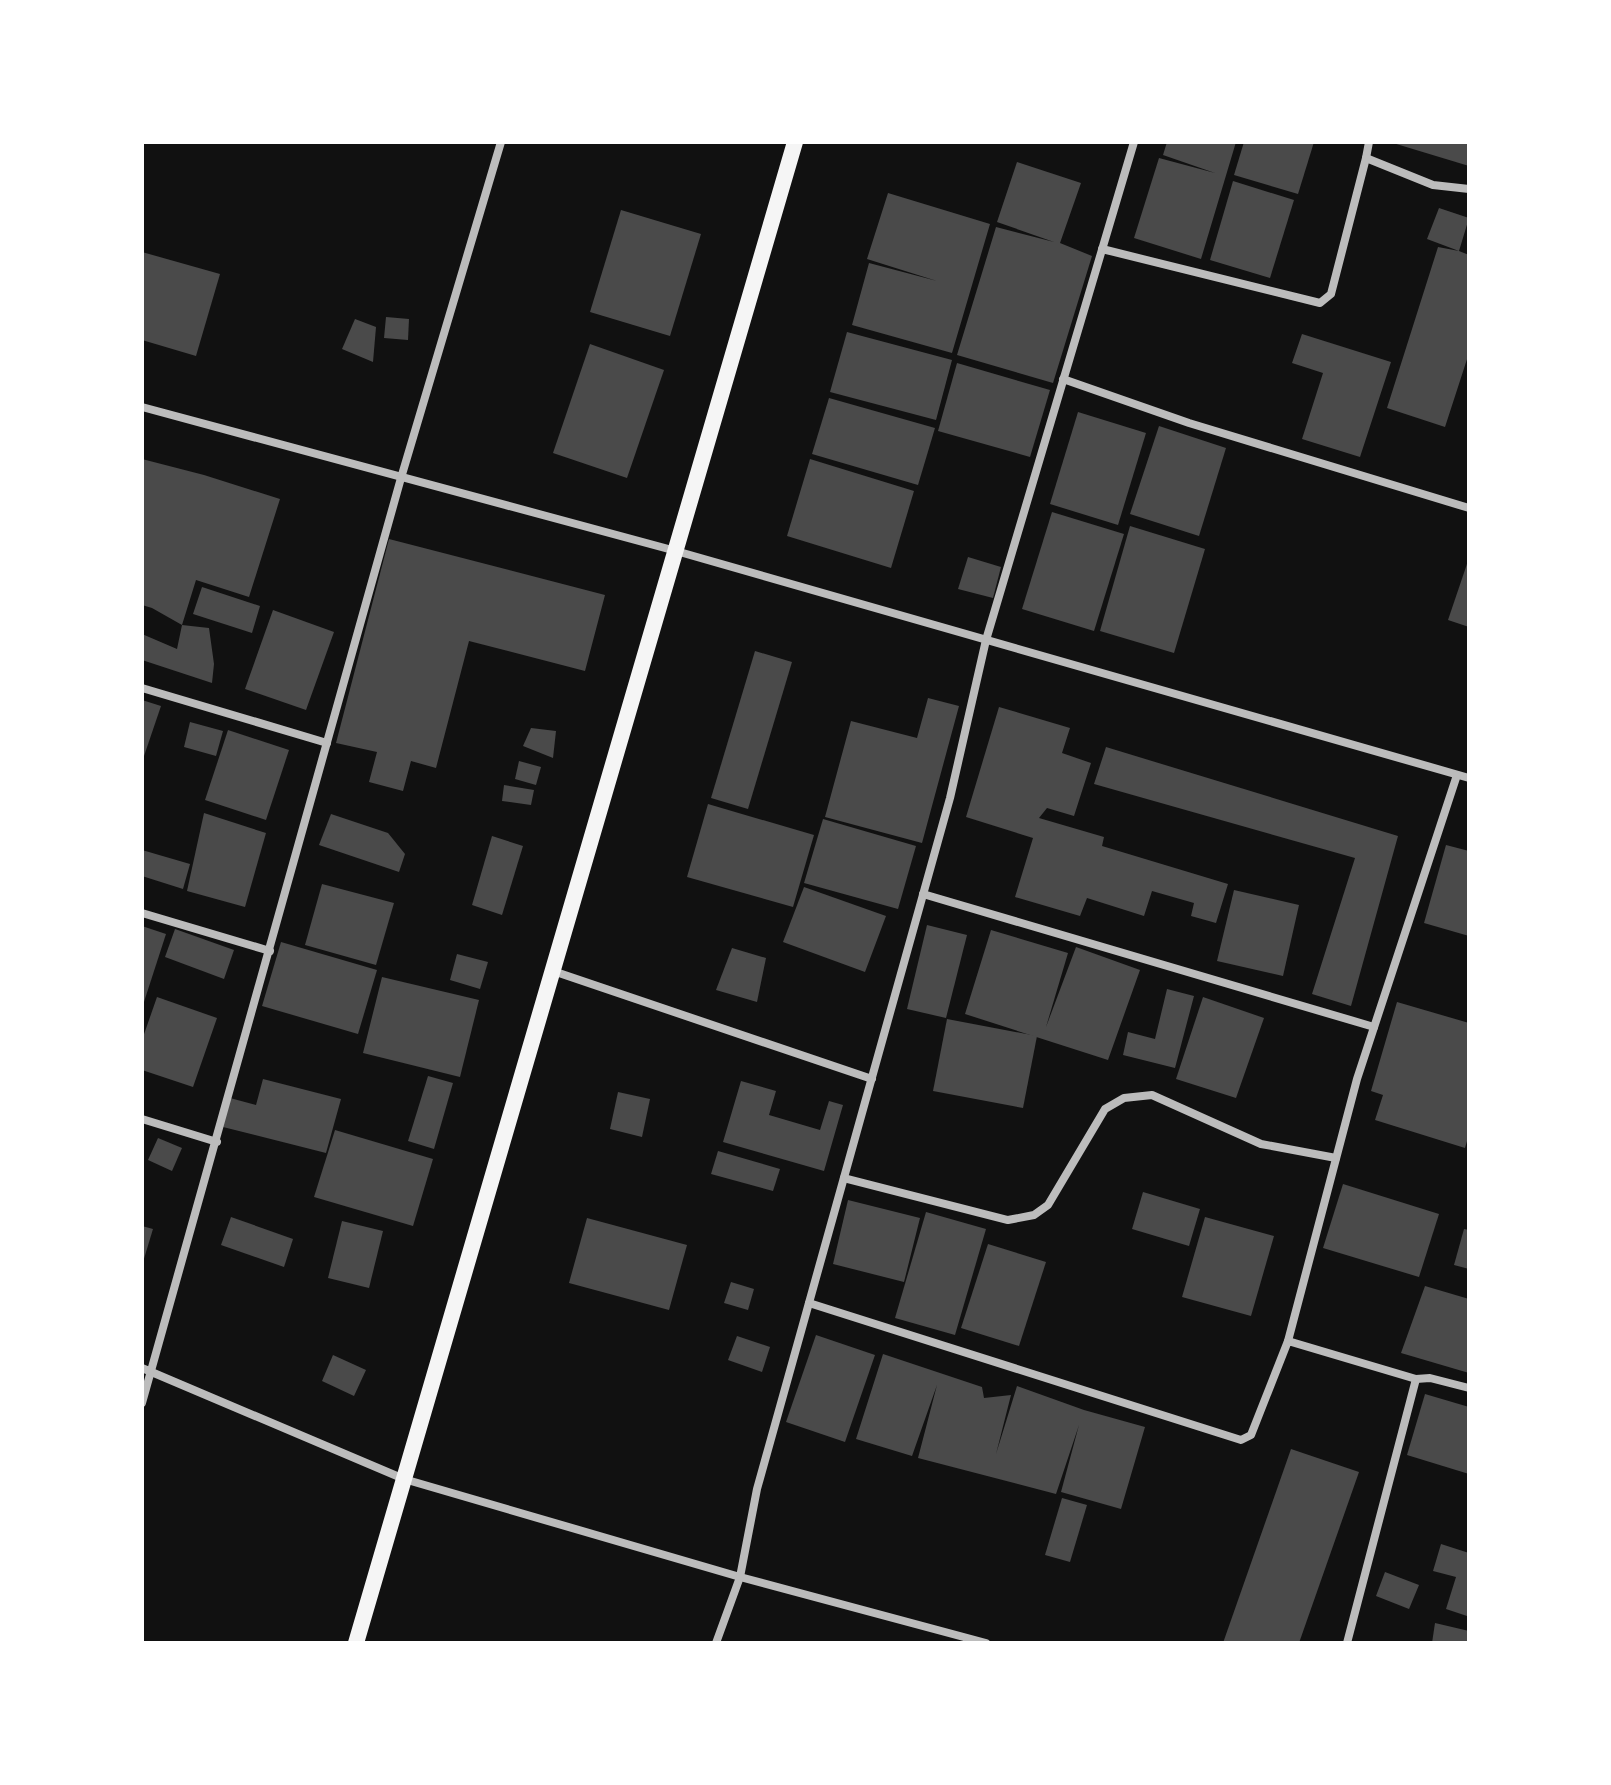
<svg xmlns="http://www.w3.org/2000/svg" width="1611" height="1785" viewBox="0 0 1611 1785" font-family="'Noto Sans',sans-serif">
<style>
.building{fill:#4a4a4a}
.lines{fill:none;stroke-linecap:round;stroke-linejoin:round}
.minor{stroke:#bcbcbc;stroke-width:8}
.secondary{stroke:#f5f5f5;stroke-width:16}
</style>
<rect width="100%" height="100%" fill="#111"/>
<g class="building">
<polygon points="1167,142 1236,142 1201,259 1134,238 1159,158 1215,173 1163,155"/>
<polygon points="1244,142 1314,142 1298,194 1234,175"/>
<polygon points="1393,142 1469,142 1469,166 1393,143"/>
<polygon points="1017,162 1081,183 1060,243 1092,256 1053,383 957,355 996,227 1054,242 997,222"/>
<polygon points="1233,181 1294,200 1270,278 1210,260"/>
<polygon points="888,193 990,224 952,353 852,325 869,263 937,281 867,259"/>
<polygon points="1439,208 1469,218 1459,251 1469,255 1469,353 1445,427 1387,408 1438,247 1459,251 1427,239"/>
<polygon points="621,210 701,234 670,336 590,312"/>
<polygon points="142,252 220,274 196,356 142,340"/>
<polygon points="386,317 409,319 408,340 384,338"/>
<polygon points="355,319 376,327 373,362 342,349"/>
<polygon points="847,332 952,360 936,420 830,392"/>
<polygon points="1302,334 1391,362 1360,457 1302,439 1323,373 1292,363"/>
<polygon points="590,344 664,370 627,478 553,453"/>
<polygon points="957,363 1050,390 1030,457 938,431"/>
<polygon points="829,398 935,428 918,485 812,454"/>
<polygon points="1078,412 1146,433 1118,525 1050,504"/>
<polygon points="1159,426 1226,448 1199,536 1130,514"/>
<polygon points="142,459 204,475 280,499 249,597 196,580 182,625 152,608 142,605"/>
<polygon points="810,459 914,491 891,568 787,536"/>
<polygon points="1052,512 1124,534 1094,631 1022,609"/>
<polygon points="1130,526 1205,549 1174,653 1100,631"/>
<polygon points="389,539 605,595 585,671 469,641 436,768 411,761 403,791 369,782 377,752 336,743"/>
<polygon points="968,557 1001,567 993,598 958,589"/>
<polygon points="1469,558 1469,627 1448,620"/>
<polygon points="202,587 260,606 252,633 193,614"/>
<polygon points="273,610 334,632 306,710 245,689"/>
<polygon points="182,625 209,628 214,664 212,683 142,660 142,634 177,649"/>
<polygon points="755,651 792,662 748,809 711,798"/>
<polygon points="928,698 959,706 922,843 825,817 851,721 917,738"/>
<polygon points="142,700 161,706 143,759 142,759"/>
<polygon points="999,707 1070,728 1062,753 1091,763 1074,816 1047,808 1039,818 1104,837 1102,846 1228,884 1216,923 1191,916 1194,903 1152,891 1144,916 1087,898 1080,916 1015,897 1033,838 966,817"/>
<polygon points="190,722 223,731 216,756 184,747"/>
<polygon points="531,728 556,731 553,758 523,746"/>
<polygon points="228,730 289,750 266,820 205,800"/>
<polygon points="1106,747 1398,836 1351,1006 1312,994 1355,858 1094,784"/>
<polygon points="519,761 541,767 536,785 515,779"/>
<polygon points="504,785 534,790 531,805 502,801"/>
<polygon points="708,804 814,835 793,907 687,877"/>
<polygon points="204,813 266,833 245,907 187,891"/>
<polygon points="331,814 388,833 405,854 399,872 319,845"/>
<polygon points="823,819 916,846 898,909 804,883"/>
<polygon points="492,836 523,846 502,915 472,905"/>
<polygon points="1446,845 1469,851 1469,936 1424,923"/>
<polygon points="142,850 190,864 183,889 142,876"/>
<polygon points="322,884 394,903 376,965 305,945"/>
<polygon points="804,887 886,916 865,972 783,942"/>
<polygon points="1234,890 1299,905 1283,976 1217,961"/>
<polygon points="927,925 967,935 946,1018 907,1009"/>
<polygon points="142,926 166,934 143,1005 142,1005"/>
<polygon points="175,929 234,950 224,979 165,957"/>
<polygon points="991,930 1068,953 1046,1027 1076,947 1140,970 1108,1060 965,1014"/>
<polygon points="281,942 377,970 358,1034 262,1006"/>
<polygon points="732,948 766,958 757,1002 716,990"/>
<polygon points="457,954 488,962 480,989 450,980"/>
<polygon points="382,977 479,1000 460,1077 363,1053"/>
<polygon points="1167,989 1194,996 1175,1068 1123,1055 1128,1032 1155,1039"/>
<polygon points="157,997 217,1018 193,1087 142,1070 142,1040"/>
<polygon points="1203,997 1264,1018 1236,1098 1176,1079"/>
<polygon points="1397,1002 1469,1023 1469,1134 1465,1148 1375,1120 1383,1095 1371,1091"/>
<polygon points="947,1019 1037,1036 1023,1108 933,1091"/>
<polygon points="428,1076 453,1083 434,1149 408,1141"/>
<polygon points="263,1079 341,1099 326,1153 223,1127 230,1098 256,1105"/>
<polygon points="741,1081 776,1091 769,1115 820,1130 829,1101 843,1105 824,1171 723,1142"/>
<polygon points="618,1092 650,1099 642,1137 610,1129"/>
<polygon points="335,1130 433,1159 413,1226 314,1197"/>
<polygon points="158,1138 182,1148 172,1171 148,1160"/>
<polygon points="718,1151 780,1169 773,1191 711,1174"/>
<polygon points="1343,1184 1439,1214 1419,1277 1323,1248"/>
<polygon points="1143,1192 1200,1209 1189,1246 1132,1229"/>
<polygon points="848,1200 920,1218 904,1282 833,1264"/>
<polygon points="926,1212 986,1229 955,1335 895,1318"/>
<polygon points="231,1217 293,1239 284,1267 221,1245"/>
<polygon points="1205,1217 1274,1236 1251,1316 1182,1297"/>
<polygon points="587,1218 687,1245 669,1310 569,1283"/>
<polygon points="342,1221 383,1231 369,1288 328,1278"/>
<polygon points="142,1226 153,1229 143,1262 142,1262"/>
<polygon points="1464,1229 1469,1230 1469,1269 1454,1265"/>
<polygon points="988,1244 1046,1262 1019,1346 961,1328"/>
<polygon points="731,1282 754,1289 748,1310 724,1303"/>
<polygon points="1425,1286 1469,1299 1469,1373 1401,1353"/>
<polygon points="816,1335 875,1355 845,1442 786,1422"/>
<polygon points="737,1336 770,1347 762,1372 728,1360"/>
<polygon points="883,1354 982,1387 984,1398 1011,1395 996,1454 1017,1386 1084,1410 1145,1427 1121,1509 1061,1492 1079,1425 1056,1494 918,1458 937,1385 912,1456 856,1439"/>
<polygon points="333,1355 366,1370 354,1396 322,1381"/>
<polygon points="1425,1394 1469,1407 1469,1474 1407,1455"/>
<polygon points="1291,1449 1359,1472 1299,1643 1223,1643"/>
<polygon points="1062,1498 1087,1505 1070,1562 1045,1555"/>
<polygon points="1441,1544 1469,1553 1467,1616 1446,1609 1456,1577 1433,1571"/>
<polygon points="1385,1572 1419,1585 1409,1609 1376,1596"/>
<polygon points="1435,1623 1469,1631 1469,1643 1432,1643"/>
</g>
<g class="lines">
<g class="minor">
<polyline points="1366,158 1369,142"/>
<polyline points="1102,249 1320,303 1331,294 1366,158 1433,185 1469,189"/>
<polyline points="1063,379 1189,423 1469,508"/>
<polyline points="142,407 676,551 1469,778"/>
<polyline points="142,688 327,743"/>
<polyline points="923,894 1374,1027"/>
<polyline points="142,913 270,951"/>
<polyline points="553,971 872,1079"/>
<polyline points="142,1119 217,1142"/>
<polyline points="844,1178 1008,1220 1034,1215 1048,1205 1105,1109 1124,1098 1152,1095 1261,1144 1336,1158"/>
<polyline points="809,1303 1241,1440 1251,1435 1288,1341 1416,1379 1430,1378 1469,1388"/>
<polyline points="1288,1341 1357,1079 1457,775"/>
<polyline points="142,1368 404,1479 740,1577 986,1643"/>
<polyline points="142,1403 401,478 501,142"/>
<polyline points="716,1643 740,1577 757,1489 950,798 986,640 1134,142"/>
<polyline points="1347,1643 1416,1379"/>
</g>
<polyline class="secondary" points="356,1643 795,142"/>
</g>
<rect width="1611" height="1785" fill="none" stroke="#ffffff" stroke-width="288"/>
</svg>
